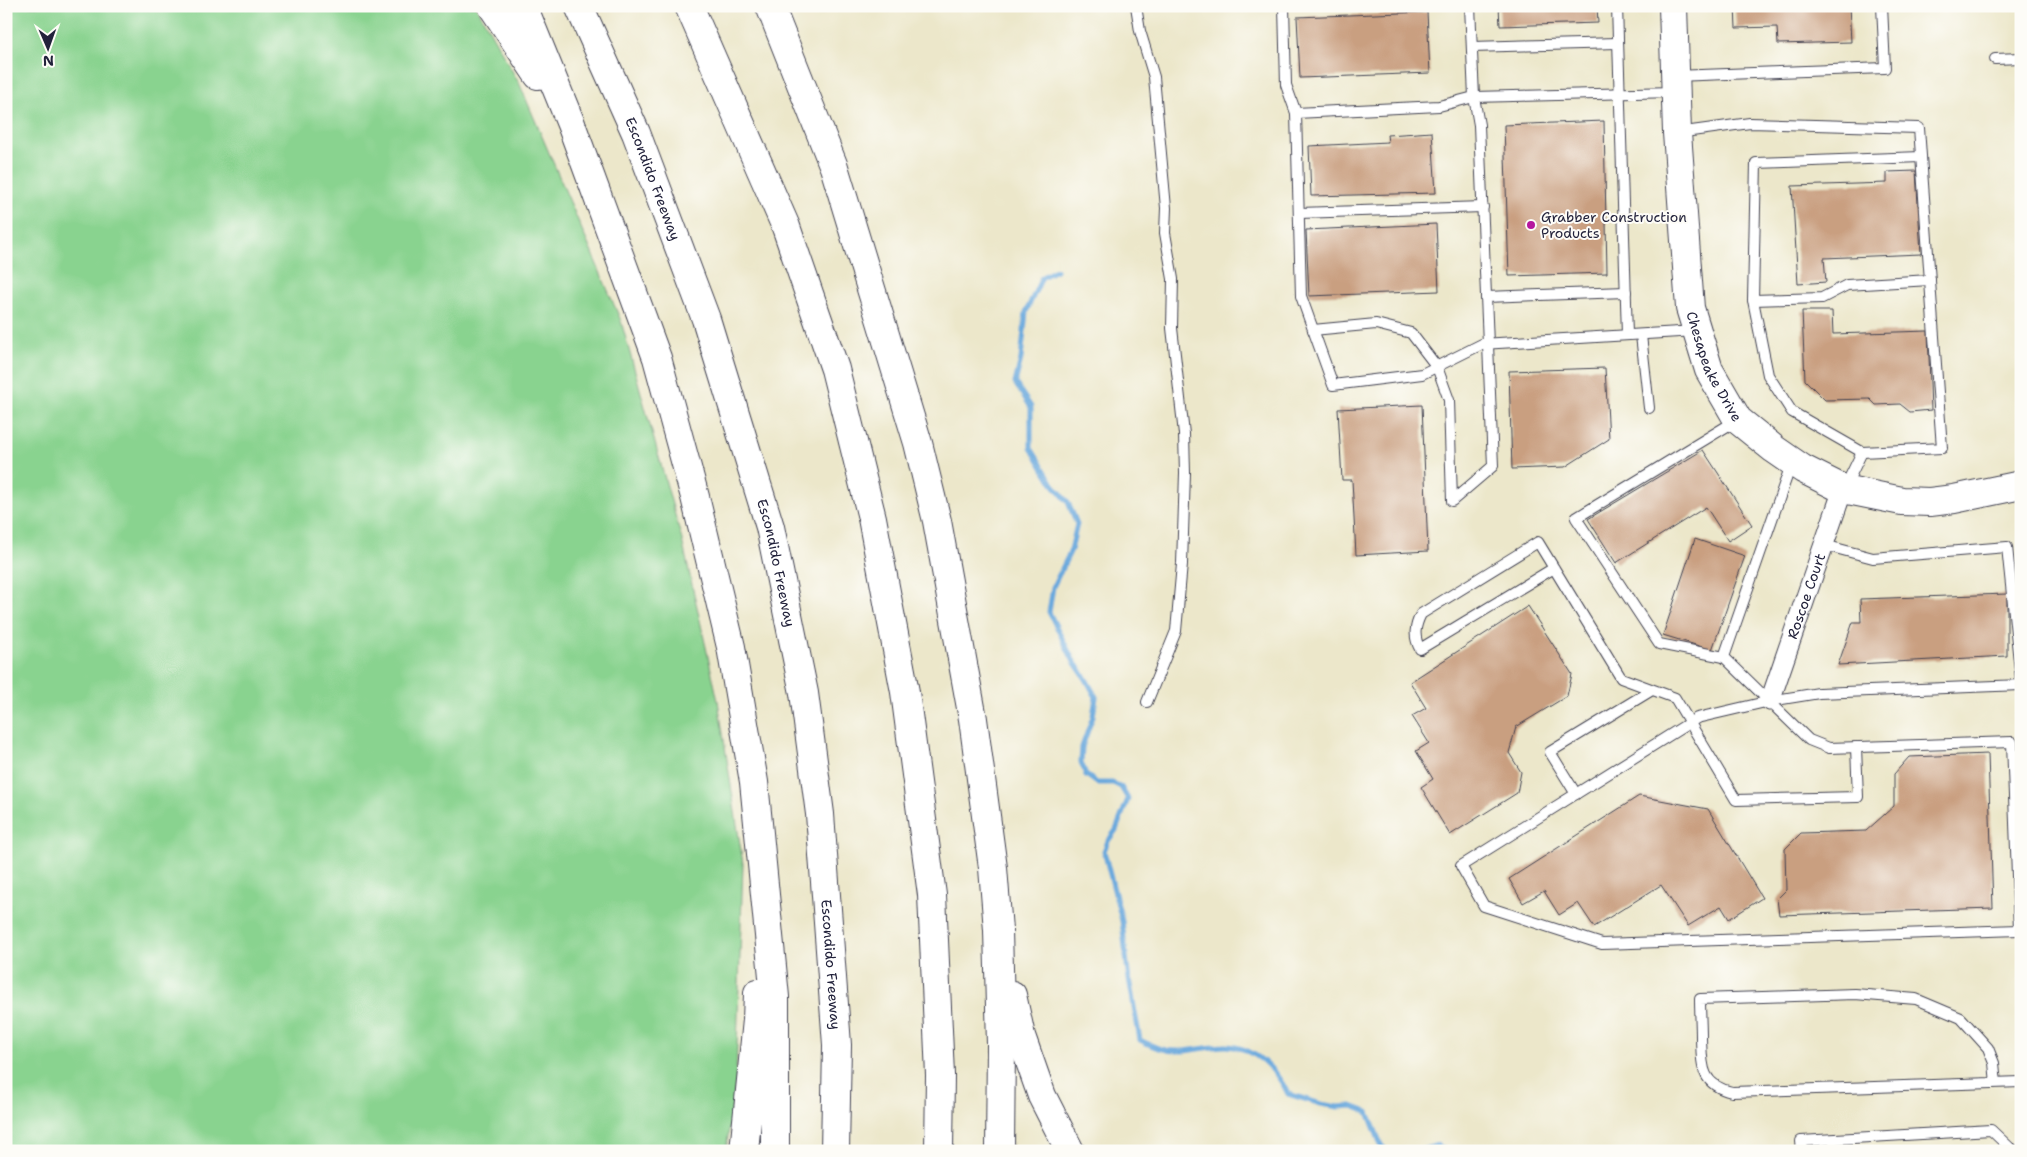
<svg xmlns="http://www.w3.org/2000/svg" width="2027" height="1157" viewBox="0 0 2027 1157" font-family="'Shantell Sans',sans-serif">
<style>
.green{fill:#89d38f;stroke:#567a65}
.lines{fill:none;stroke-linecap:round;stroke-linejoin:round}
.stream{stroke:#6aa9dd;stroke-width:5}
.building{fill:#c99f80}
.lane-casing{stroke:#404050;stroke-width:12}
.street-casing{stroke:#404050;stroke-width:21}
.secondary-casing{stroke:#404050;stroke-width:30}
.highway-casing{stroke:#404050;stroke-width:30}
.lane{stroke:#fff;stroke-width:10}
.street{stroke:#fff;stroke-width:19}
.secondary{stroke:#fff;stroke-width:28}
.highway{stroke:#fff;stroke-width:28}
.poi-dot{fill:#b5179e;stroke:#fdfcf7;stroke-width:2}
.labels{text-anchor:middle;stroke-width:4;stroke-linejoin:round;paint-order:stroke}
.street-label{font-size:14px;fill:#22223b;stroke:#fdfcf7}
.poi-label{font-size:14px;fill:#22223b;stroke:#fdfcf7;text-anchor:start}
</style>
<rect width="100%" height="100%" fill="#fdfcf7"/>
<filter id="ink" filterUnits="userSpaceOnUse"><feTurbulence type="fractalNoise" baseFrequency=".02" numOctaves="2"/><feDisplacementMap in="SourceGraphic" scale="10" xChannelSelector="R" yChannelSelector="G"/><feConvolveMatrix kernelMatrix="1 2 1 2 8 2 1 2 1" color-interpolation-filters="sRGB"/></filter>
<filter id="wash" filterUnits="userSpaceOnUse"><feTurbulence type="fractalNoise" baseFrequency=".0096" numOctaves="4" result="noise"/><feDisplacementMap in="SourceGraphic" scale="20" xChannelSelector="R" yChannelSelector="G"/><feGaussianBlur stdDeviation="1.12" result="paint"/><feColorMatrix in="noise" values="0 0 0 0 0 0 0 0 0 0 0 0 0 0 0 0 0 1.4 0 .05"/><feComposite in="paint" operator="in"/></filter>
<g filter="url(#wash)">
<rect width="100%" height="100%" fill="#ece7ca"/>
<polygon class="green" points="6,6 476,6 520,85 621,321 682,540 718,701 743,864 736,1077 726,1151 6,1151"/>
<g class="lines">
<g class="stream">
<path d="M1056,270L1042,277L1026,312L1021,359L1015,383L1031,407V448L1053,484L1068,502L1077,524L1071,550L1053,587L1049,612L1073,660L1086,679L1096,697L1093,716L1082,747L1081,762L1086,775L1097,783H1113L1121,787L1128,799L1116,830L1108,841L1104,851L1122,921L1128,973L1140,1040C1152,1046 1163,1051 1177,1051C1193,1052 1208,1046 1224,1046C1253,1045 1277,1070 1288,1094L1321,1104L1338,1107L1352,1106L1368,1112L1381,1145L1387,1151"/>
<polyline points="1420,1151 1437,1145 1446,1151"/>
</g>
</g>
<g id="blocks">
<g class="building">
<polygon points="1499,6 1597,6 1598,23 1500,26"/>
<polygon points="1735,6 1849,6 1851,42 1778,44 1777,27 1736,28"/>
<polygon points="1427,12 1430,73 1300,78 1297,17"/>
<polygon points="1604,121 1607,273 1509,276 1504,125"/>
<polygon points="1432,132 1436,193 1311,196 1309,146 1388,142 1387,135"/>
<polygon points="1916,171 1921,254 1824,258 1826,282 1798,284 1792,186 1887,183 1887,172"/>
<polygon points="1436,224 1439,291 1309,296 1306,230"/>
<polygon points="1802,311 1832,311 1833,334 1928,331 1931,410 1910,412 1900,404 1876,405 1870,399 1825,400 1805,380"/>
<polygon points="1605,368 1609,439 1565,467 1512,469 1509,371"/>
<polygon points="1422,405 1428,551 1356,555 1352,480 1342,480 1338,409"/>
<polygon points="1703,450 1752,525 1728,541 1706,507 1616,563 1588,519"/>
<polygon points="1695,539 1745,556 1712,650 1663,635"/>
<polygon points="2007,594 2007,656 1838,665 1853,622 1861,622 1860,599"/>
<polygon points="1528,606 1572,674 1567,696 1516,727 1509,753 1521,772 1517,793 1450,835 1421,787 1433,779 1416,751 1429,743 1412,716 1426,708 1410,682"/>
<polygon points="1988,754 1993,908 1779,915 1777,899 1786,890 1785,849 1801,833 1866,831 1894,806 1894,774 1909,757"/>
<polygon points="1639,796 1708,809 1762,898 1729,919 1721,906 1688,926 1661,885 1594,927 1578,903 1559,915 1544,891 1523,903 1509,879"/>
</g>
</g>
</g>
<g filter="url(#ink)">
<use href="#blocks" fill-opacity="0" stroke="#404050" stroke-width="1"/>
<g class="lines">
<defs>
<g id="lane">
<polyline points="1136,6 1140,31 1154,77 1166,208 1165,233 1173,279 1172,328 1184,434 1185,473 1182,564 1176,631 1147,702"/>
<polyline points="1284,6 1286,85 1296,113 1301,296 1333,385 1422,374 1482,344 1696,331"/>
<polyline points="1617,6 1627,335"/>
<polyline points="1472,47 1618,43"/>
<polyline points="1995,59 2021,58"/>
<polyline points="1675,76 1885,68 1882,6"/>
<polyline points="1296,113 1439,106 1474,97 1674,92"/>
<polyline points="1677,133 1750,123 1919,128 1942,448 1862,452 1792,412 1768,375 1753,300 1756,163 1921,157"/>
<polyline points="1299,213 1483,207"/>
<polyline points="1486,297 1626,292"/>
<polyline points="1753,300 1822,298 1847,285 1930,280"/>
<polyline points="1313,330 1376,324 1411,333 1437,367 1449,400 1452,501 1493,466 1479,125 1474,97 1470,6"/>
<polyline points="1641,335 1649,408"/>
<polyline points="1792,462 1724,657 1809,740 1829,748 2012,742 2019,930 1602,944 1484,906 1461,866 1697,718 1770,701 1819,693 2021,685"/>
<polyline points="1845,487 1862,452"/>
<polyline points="1824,545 1873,558 2007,547 2021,681"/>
<path d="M1554,568L1420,649C1413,636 1415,626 1421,614L1538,542L1621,678L1675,698L1736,800L1858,797L1856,747"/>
<polyline points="1724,657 1659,644 1576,518 1737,420"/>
<polyline points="1576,794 1550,752 1652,690"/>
<path d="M1996,1083L1994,1063L1988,1048L1961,1018L1916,999L1855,994L1700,999C1700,1012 1701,1025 1701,1038C1702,1064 1700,1085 1732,1092L2021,1082"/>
<polyline points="1802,1151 1801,1141 1991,1130 2010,1148 2017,1151"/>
</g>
<g id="street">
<path id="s1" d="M1770,701L1843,489"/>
</g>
<g id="secondary">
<path id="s2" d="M1673,6L1677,133L1690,308L1709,370L1738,420L1774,449L1803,469L1843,489L1902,501L1930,502L1954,499L2021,485"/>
</g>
<g id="highway">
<polyline points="492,6 538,75"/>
<polyline points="523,6 571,124 657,358 695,497 731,647 754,782 775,997 775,1151"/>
<path id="s3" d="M579,6L636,133L706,319L770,527L804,693L820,814L837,1045L835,1151"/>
<polyline points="689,6 786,227 835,369 872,518 905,692 932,895 940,1075 939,1151"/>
<polyline points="770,6 834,167 918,443 937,521 973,719 993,868 998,930 1001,1045 1000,1151"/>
<polyline points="1012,995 1021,1036 1042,1096 1070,1151"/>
<polyline points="744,1151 757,1020 758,993"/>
</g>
</defs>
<use href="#lane" class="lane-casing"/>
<use href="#street" class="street-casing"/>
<use href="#secondary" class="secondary-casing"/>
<use href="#highway" class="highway-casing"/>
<use href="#lane" class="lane"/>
<use href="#street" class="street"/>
<use href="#secondary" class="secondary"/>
<use href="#highway" class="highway"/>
</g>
</g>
<circle class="poi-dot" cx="1531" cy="225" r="5"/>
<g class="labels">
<g class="street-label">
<text dy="5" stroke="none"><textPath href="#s3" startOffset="188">Escondido Freeway</textPath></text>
<text dy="5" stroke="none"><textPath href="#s2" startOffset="366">Chesapeake Drive</textPath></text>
<text dy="5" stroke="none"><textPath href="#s3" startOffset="592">Escondido Freeway</textPath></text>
<text dy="5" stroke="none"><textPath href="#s1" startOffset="111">Roscoe Court</textPath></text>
<text dy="5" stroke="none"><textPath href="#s3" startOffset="998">Escondido Freeway</textPath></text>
</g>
<g class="poi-label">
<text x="1541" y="222">Grabber Construction<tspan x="1541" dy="16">Products</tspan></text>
</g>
</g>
<rect width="2027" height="1157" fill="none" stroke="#fdfcf7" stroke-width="25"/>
<g transform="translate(48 48) rotate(178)" stroke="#fdfcf7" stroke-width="4" paint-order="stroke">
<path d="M0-4L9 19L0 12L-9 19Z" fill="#22223b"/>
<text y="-8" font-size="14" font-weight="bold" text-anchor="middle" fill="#22223b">N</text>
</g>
</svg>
